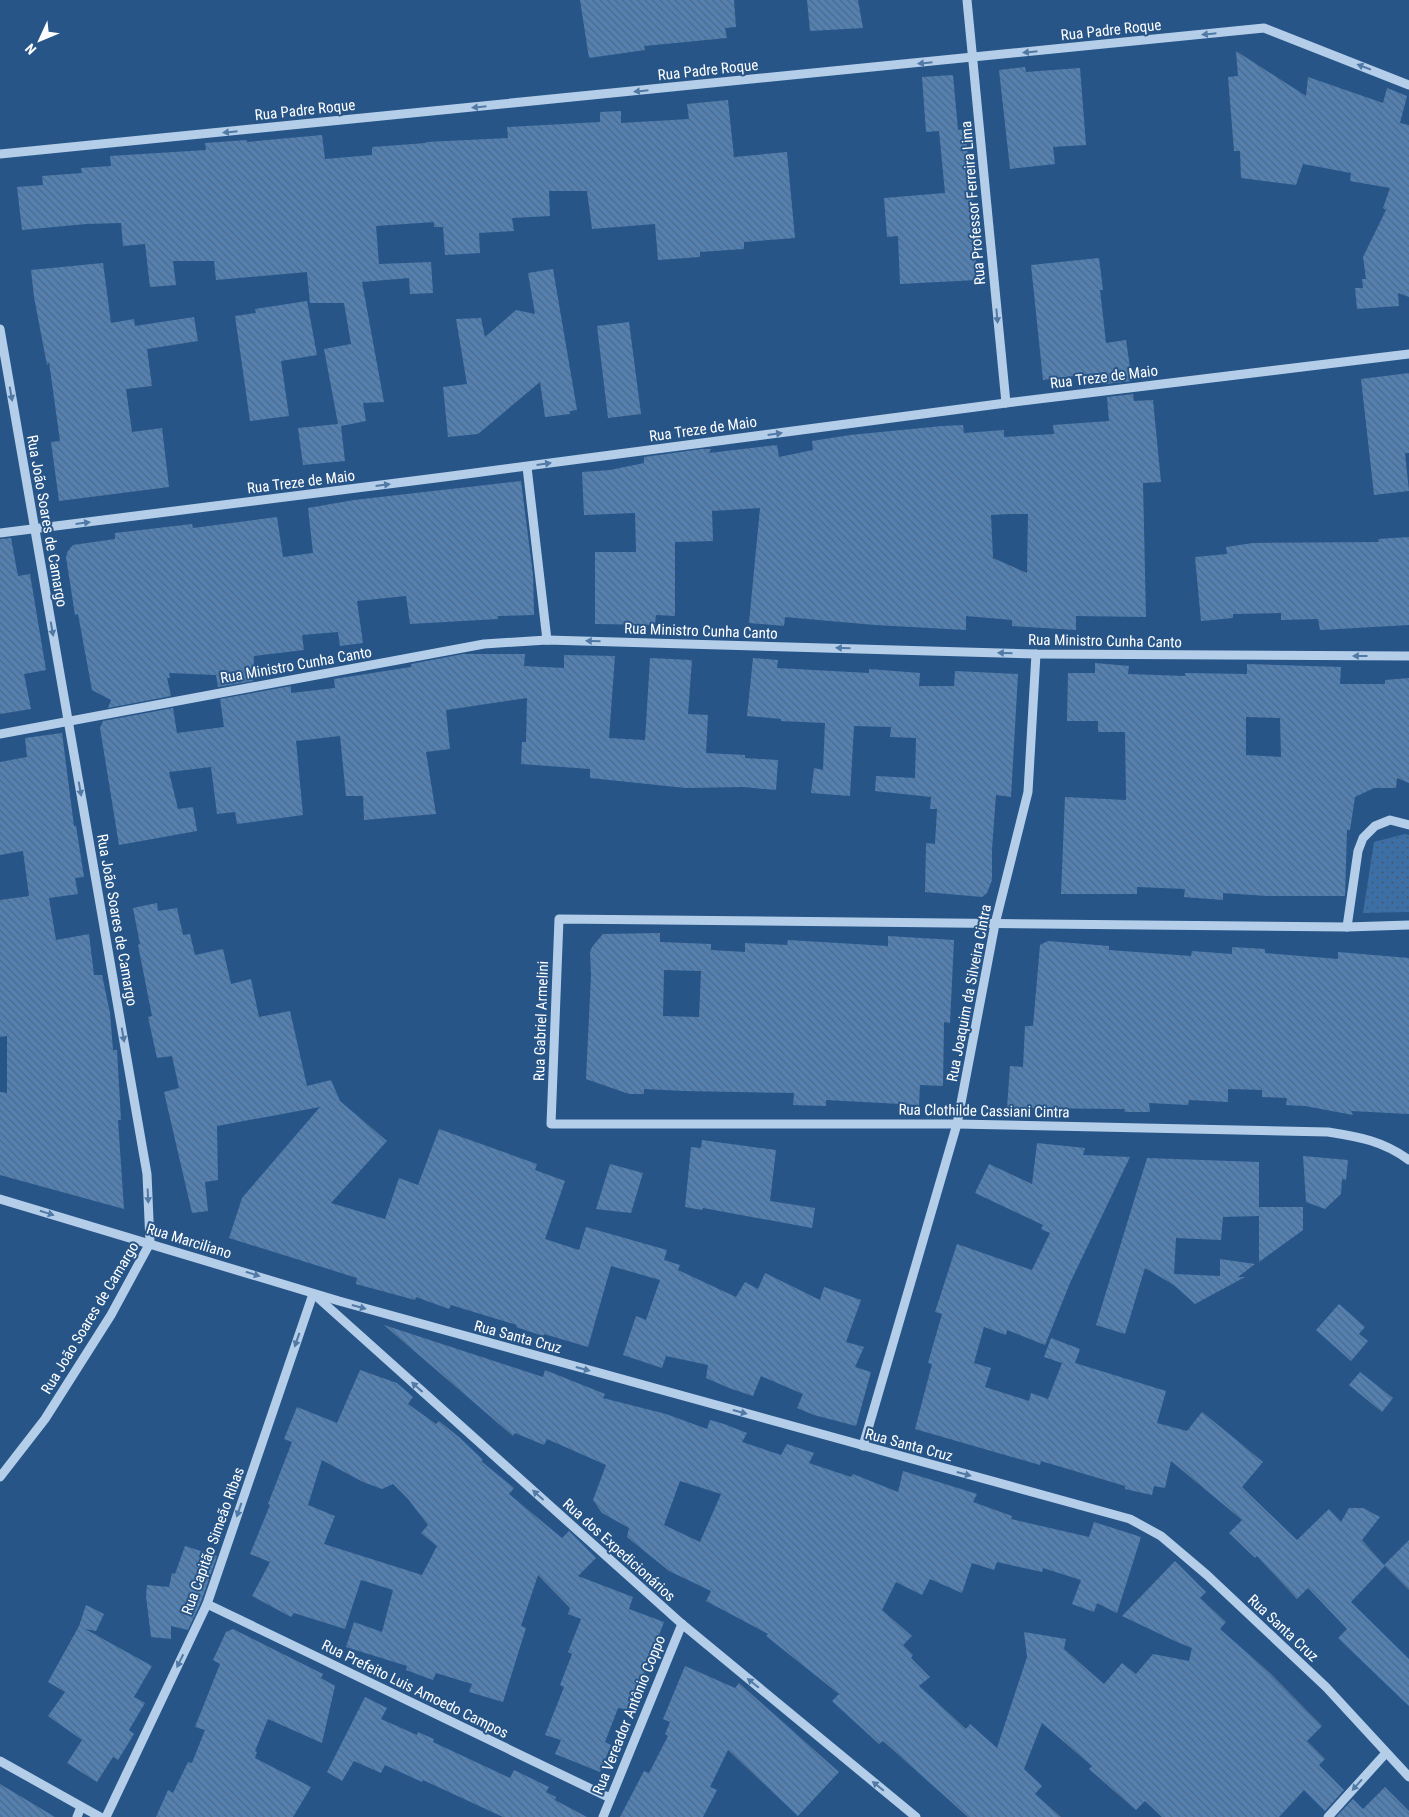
<svg xmlns="http://www.w3.org/2000/svg" width="1409" height="1817" viewBox="0 0 1409 1817" font-family="'Roboto Condensed',sans-serif">
<style>
.park{fill:url(#park-dots)}
.building{fill:url(#building-back-hatch);fill-rule:evenodd}
.lines{fill:none;stroke-linecap:round;stroke-linejoin:round}
.minor{stroke:#b4cee9;stroke-width:9}
.oneway{fill:#5179a5}
.labels{text-anchor:middle;stroke-width:4;stroke-linejoin:round;paint-order:stroke}
.street-label{font-size:15px;fill:#fff;stroke:#275588}
</style>
<defs>
<pattern id="park-dots" width="8" height="8" patternUnits="userSpaceOnUse" patternTransform="scale(1.25)"><rect width="8" height="8" fill="#3c6fa5"/><path d="M2 2h.1M6 6h.1" fill="none" stroke="#465a70" stroke-width="1.8" stroke-linecap="round"/></pattern>
<pattern id="building-back-hatch" width="6" height="6" patternUnits="userSpaceOnUse" patternTransform="scale(1.25)"><rect width="6" height="6" fill="#5481b2"/><path d="M-1 5l2 2M0 0l6 6M5-1l2 2" fill="none" stroke="#506984"/></pattern>
</defs>
<rect width="100%" height="100%" fill="#275588"/>
<polygon class="park" points="1405,834 1409,835 1409,912 1363,913 1374,842"/>
<g class="building">
<polygon points="580,0 734,0 736,27 725,28 727,38 644,46 645,50 589,58"/>
<polygon points="807,0 858,0 863,28 810,31"/>
<polygon points="1236,51 1306,96 1308,77 1383,103 1387,88 1407,96 1400,123 1409,125 1409,297 1398,293 1399,306 1357,309 1355,288 1363,288 1362,279 1366,279 1363,257 1386,210 1383,208 1390,188 1350,181 1351,173 1303,164 1296,185 1241,178 1240,151 1234,151 1228,77 1238,76"/>
<polygon points="1025,67 1026,72 1080,68 1086,145 1053,147 1055,164 1010,169 999,70"/>
<polygon points="953,75 958,130 965,129 976,230 974,230 977,280 900,284 898,236 887,237 884,198 945,193 939,131 926,132 922,77"/>
<polygon points="728,100 734,157 787,152 795,238 744,242 744,249 700,252 700,257 658,260 655,224 592,229 587,191 549,191 550,216 512,218 514,231 479,233 480,253 445,255 443,227 434,227 434,222 376,226 379,264 431,262 433,293 410,294 409,278 362,282 384,402 363,403 366,421 341,426 345,461 303,465 298,428 338,424 324,349 351,344 344,303 310,303 307,272 216,280 214,261 173,261 176,285 150,287 145,244 123,246 121,223 86,224 22,230 17,187 43,185 42,176 82,173 81,168 111,166 110,156 206,150 205,143 247,140 247,142 322,135 325,159 372,155 372,147 426,143 426,142 508,138 507,127 600,122 600,112 621,111 621,123 689,119 687,104"/>
<polygon points="1099,258 1103,290 1100,290 1106,343 1126,340 1132,381 1106,384 1106,372 1043,380 1031,265"/>
<polygon points="103,263 111,323 134,319 135,326 194,317 198,341 147,349 152,386 126,389 132,432 162,428 169,487 59,501 51,442 60,441 49,362 47,365 34,297 31,270"/>
<polygon points="553,269 577,410 570,411 570,414 545,417 540,382 478,434 448,437 443,387 467,384 456,319 481,318 485,337 516,310 535,314 528,273"/>
<polygon points="307,301 317,355 281,361 289,416 250,421 235,316 256,313 255,309"/>
<polygon points="629,322 641,414 608,418 597,326"/>
<polygon points="1409,373 1409,453 1405,453 1409,491 1374,495 1361,379"/>
<path d="M1133,394L1134,401L1153,400L1161,482L1143,483L1146,617L1076,616V630L1012,626V620L966,616V630L875,625L785,617L784,626L749,623L760,508L712,511L713,541L675,542V616L656,615L655,625L595,624V552H636L635,513L584,515L582,472L610,470L644,463V457L702,449H711L709,453L777,445L779,457L813,450L812,441L850,435L942,426L963,425L964,433L1004,430V437L1054,434L1053,425L1109,421L1107,397ZM1009,514H1028L1027,573L993,558L991,515Z"/>
<polygon points="521,481 533,575 534,615 498,616 498,619 410,624 406,596 357,601 363,643 340,646 338,632 302,635 304,650 254,656 253,681 218,687 216,675 169,673 170,678 167,678 171,696 108,708 111,700 92,690 78,614 75,615 66,557 68,551 73,545 115,539 115,533 192,524 193,528 277,517 283,557 313,553 308,508 354,500"/>
<polygon points="1409,537 1409,625 1320,630 1318,619 1281,620 1281,613 1233,614 1233,618 1201,621 1195,557 1227,554 1226,547 1253,543 1379,542 1378,539"/>
<polygon points="11,538 18,576 30,574 46,670 24,674 31,709 0,714 0,539"/>
<polygon points="463,654 525,654 524,666 564,668 564,655 615,656 609,738 645,740 650,658 692,660 688,714 708,715 706,753 745,755 745,758 778,760 776,790 744,787 686,788 590,778 590,769 521,764 522,742 526,742 527,698 446,710 450,749 426,752 436,814 364,820 363,796 346,796 340,736 296,741 303,815 237,824 235,812 217,814 211,767 169,772 178,809 193,807 197,831 119,845 100,728 103,721 173,708 177,733 224,727 220,699 291,686 291,693 335,688 334,679 411,667 411,664"/>
<polygon points="753,658 778,660 777,668 869,673 869,669 920,673 919,686 954,686 955,671 1018,674 1011,797 996,795 992,849 992,880 987,893 982,897 925,892 926,843 935,844 937,809 930,809 931,797 875,791 876,776 915,778 916,738 890,737 891,727 854,726 850,796 811,793 814,768 823,770 825,723 781,721 781,719 747,716"/>
<path d="M1095,663L1129,666L1128,674L1185,676V673L1247,674V664L1341,667L1340,684H1385V680L1409,678V783L1397,778L1396,788H1374L1355,797L1350,830H1347L1345,896H1267L1223,893V900L1184,897L1185,889L1137,887V894H1061L1065,797L1126,800L1125,732H1098V721H1067L1068,673H1095ZM1246,717L1280,718L1281,757L1246,755Z"/>
<polygon points="62,733 74,826 76,826 84,877 75,878 78,894 49,898 56,940 89,934 94,975 102,975 110,1013 113,1050 117,1050 121,1120 118,1120 124,1209 0,1175 0,1092 7,1093 7,1036 0,1037 0,900 29,896 23,851 0,855 0,762 27,757 25,738"/>
<polygon points="157,903 158,911 177,908 183,935 190,934 195,955 223,949 231,984 251,979 259,1017 290,1011 307,1086 331,1080 340,1101 387,1141 331,1203 385,1219 399,1178 418,1185 439,1129 537,1164 535,1170 565,1181 545,1239 579,1250 586,1227 667,1250 664,1260 680,1265 678,1270 736,1297 745,1282 758,1289 765,1273 820,1300 824,1287 861,1300 846,1342 864,1347 855,1367 871,1372 856,1426 814,1415 797,1408 803,1394 761,1376 753,1396 729,1388 706,1378 708,1365 666,1356 662,1368 623,1355 636,1316 646,1320 660,1280 611,1266 588,1347 544,1334 543,1336 516,1327 517,1325 451,1305 449,1309 416,1297 415,1300 356,1284 357,1278 229,1238 242,1198 320,1107 217,1126 218,1180 205,1182 208,1211 192,1213 164,1092 179,1088 172,1056 157,1058 148,1017 152,1016 138,945 140,944 133,908"/>
<path d="M660,933V942L711,944V950L745,952V943L787,945L788,940L888,946V936L954,940L950,1023L944,1022L943,1086L920,1085L919,1105L826,1100V1106L793,1105L794,1093L684,1091L644,1089V1094H629L586,1079L591,975L590,952L592,947L603,934ZM664,970L701,971L699,1017L663,1016Z"/>
<polygon points="1048,941 1109,946 1109,950 1191,956 1192,951 1232,954 1232,947 1265,949 1265,953 1338,959 1338,952 1409,958 1409,1114 1351,1111 1353,1115 1305,1106 1286,1105 1287,1098 1262,1097 1262,1090 1228,1089 1228,1102 1189,1100 1188,1105 1149,1103 1150,1112 1125,1112 1124,1109 1007,1108 1010,1066 1023,1067 1025,1026 1033,1026 1040,945"/>
<polygon points="702,1140 776,1150 770,1201 815,1208 812,1228 703,1208 702,1210 685,1207 691,1147 701,1148"/>
<polygon points="1037,1143 1085,1148 1083,1155 1130,1157 1070,1283 1045,1345 1007,1330 1006,1335 984,1327 974,1363 991,1368 985,1387 1029,1401 1031,1393 1048,1399 1062,1363 1044,1357 1051,1338 1080,1349 1075,1363 1166,1391 1157,1423 1187,1431 1202,1412 1217,1424 1263,1462 1242,1487 1297,1540 1329,1509 1341,1522 1349,1508 1363,1508 1380,1517 1362,1540 1384,1565 1409,1540 1409,1590 1385,1566 1351,1602 1409,1659 1409,1706 1338,1638 1347,1629 1308,1588 1297,1599 1257,1556 1255,1558 1229,1533 1242,1520 1171,1461 1165,1488 1154,1486 1152,1495 1125,1489 1125,1486 1041,1461 1040,1465 915,1429 932,1364 928,1363 942,1314 935,1312 957,1244 1032,1270 1050,1233 1041,1229 1043,1225 975,1193 989,1164 1032,1184"/>
<polygon points="1303,1156 1348,1160 1346,1180 1342,1179 1341,1194 1325,1209 1306,1202"/>
<polygon points="1147,1158 1259,1162 1259,1216 1223,1217 1221,1240 1176,1238 1174,1274 1220,1276 1220,1259 1255,1264 1238,1277 1245,1277 1195,1304 1174,1285 1145,1268 1125,1334 1096,1325"/>
<polygon points="610,1164 643,1173 631,1213 596,1209"/>
<polygon points="1259,1207 1303,1207 1303,1230 1259,1262"/>
<polygon points="1339,1304 1365,1327 1359,1334 1368,1341 1351,1361 1316,1330"/>
<path d="M384,1325L543,1377L545,1370L605,1394L603,1398L666,1414L707,1429L710,1420L724,1424L747,1433L742,1442L781,1455L787,1444L814,1453L809,1463L851,1477L853,1474L898,1492L903,1471L977,1494L973,1502L1012,1516L1011,1519L1089,1537L1094,1522L1141,1537L1117,1613L1097,1603L1094,1612L1072,1604L1081,1580L1043,1568L1042,1572L997,1562L994,1570L972,1563L962,1593L930,1579L922,1595L896,1582L882,1610L912,1636L903,1645L913,1655L911,1658L930,1677L919,1686L966,1729L970,1724L997,1748L1027,1657L1024,1632L1066,1639L1064,1649L1104,1684L1122,1663L1136,1674L1153,1654L1189,1661L1192,1648L1177,1642L1122,1616L1175,1561L1206,1592L1200,1598L1226,1622L1220,1629L1270,1673L1322,1726L1307,1741L1325,1759L1319,1765L1344,1790L1325,1811L1304,1790L1279,1817H1162L1145,1801L1136,1810L1089,1769L1092,1766L1042,1723L1024,1769L1042,1786L1035,1794L1061,1817H968L883,1741L879,1744L832,1701L839,1694L766,1636L768,1634L706,1601L711,1591L669,1571L627,1537L629,1528L602,1513L593,1500L606,1465L547,1439L544,1445L515,1433L513,1436ZM680,1481L721,1494L700,1542L664,1525Z"/>
<path d="M360,1370L397,1383L413,1397L408,1404L436,1424L439,1421L459,1437L483,1460L481,1461L514,1488L509,1494L562,1538L569,1531L596,1558L578,1576L633,1597L629,1609L664,1622L630,1710L618,1708L605,1742L611,1745L600,1772L555,1754L561,1740L545,1735L564,1687L560,1685L572,1654L568,1652L581,1619L568,1614L570,1608L538,1575L521,1626L526,1628L503,1702L469,1692L472,1684L436,1673L433,1680L406,1670L407,1666L346,1647L354,1622L382,1632L393,1590L361,1580L345,1629L294,1613L291,1617L252,1596L270,1562L250,1554L270,1505L268,1504L292,1442L284,1439L297,1407L337,1423ZM322,1460L363,1482L382,1489L393,1484L408,1499L428,1525L421,1533L437,1546L422,1575L324,1544L335,1516L308,1505Z"/>
<polygon points="1360,1372 1393,1398 1382,1412 1349,1385"/>
<polygon points="185,1546 217,1556 201,1602 188,1630 171,1626 171,1639 151,1637 146,1596 147,1585 169,1587 172,1573 175,1574"/>
<polygon points="86,1605 104,1614 96,1631 85,1629 152,1666 134,1697 145,1703 129,1730 134,1734 118,1760 113,1757 97,1782 67,1763 82,1740 48,1716 65,1692 48,1682 79,1626"/>
<polygon points="233,1629 323,1674 321,1678 335,1686 322,1743 268,1719 255,1751 257,1752 255,1758 311,1787 293,1817 156,1817 168,1790 173,1793 188,1762 192,1763 205,1730 195,1727 220,1664 213,1660 226,1632"/>
<polygon points="685,1666 735,1688 739,1683 839,1772 798,1816 728,1750 710,1787 717,1790 703,1817 620,1817 644,1771 649,1773 668,1736 665,1734 670,1722 663,1719"/>
<polygon points="365,1697 387,1708 381,1719 417,1735 418,1732 434,1739 433,1742 510,1778 514,1770 549,1787 546,1792 556,1797 555,1800 587,1817 503,1817 423,1780 422,1782 385,1765 381,1773 354,1761 342,1781 327,1772"/>
<polygon points="0,1784 55,1817 0,1817"/>
<polygon points="1385,1787 1409,1811 1409,1817 1336,1817 1353,1799 1363,1809"/>
</g>
<g class="lines">
<g class="minor">
<polyline points="967,0 1006,403"/>
<polyline points="0,154 1264,28 1409,85"/>
<polyline points="0,329 147,1174 150,1243 111,1315 45,1419 0,1477"/>
<polyline points="527,467 547,640"/>
<polyline points="0,533 444,477 1006,403 1409,354"/>
<polyline points="0,734 484,644 547,640 1036,654 1409,656"/>
<path d="M1409,925L1347,927L559,919L551,1124H957L1328,1132C1360,1137 1383,1141 1409,1160"/>
<polyline points="1347,927 1358,851 1363,838 1375,826 1390,820 1409,825"/>
<polyline points="0,1199 339,1301 1130,1519 1161,1536 1207,1575 1326,1687 1409,1777"/>
<polyline points="316,1296 682,1624 916,1817"/>
<polyline points="863,1446 957,1124 995,924 1028,792 1036,654"/>
<polyline points="207,1604 610,1798"/>
<polyline points="0,1761 100,1817"/>
<polyline points="77,1817 81,1807"/>
<polyline points="106,1817 207,1604 313,1294"/>
<polyline points="603,1817 682,1624"/>
<polyline points="1328,1817 1386,1753"/>
</g>
</g>
<defs><path id="oneway-solid" d="M-6-.8H1V-3.2L6.5 0L1 3.2V.8H-6Z" transform="scale(1.25)"/></defs>
<g class="oneway">
<use href="#oneway-solid" transform="translate(1209 34) rotate(174)"/>
<use href="#oneway-solid" transform="translate(1030 52) rotate(174)"/>
<use href="#oneway-solid" transform="translate(925 63) rotate(174)"/>
<use href="#oneway-solid" transform="translate(1364 67) rotate(-159)"/>
<use href="#oneway-solid" transform="translate(641 91) rotate(174)"/>
<use href="#oneway-solid" transform="translate(479 107) rotate(174)"/>
<use href="#oneway-solid" transform="translate(230 132) rotate(174)"/>
<use href="#oneway-solid" transform="translate(997 316) rotate(85)"/>
<use href="#oneway-solid" transform="translate(11 394) rotate(80)"/>
<use href="#oneway-solid" transform="translate(775 434) rotate(-8)"/>
<use href="#oneway-solid" transform="translate(544 464) rotate(-8)"/>
<use href="#oneway-solid" transform="translate(383 485) rotate(-7)"/>
<use href="#oneway-solid" transform="translate(83 523) rotate(-7)"/>
<use href="#oneway-solid" transform="translate(52 629) rotate(80)"/>
<use href="#oneway-solid" transform="translate(593 641) rotate(-178)"/>
<use href="#oneway-solid" transform="translate(843 648) rotate(-178)"/>
<use href="#oneway-solid" transform="translate(1005 653) rotate(-178)"/>
<use href="#oneway-solid" transform="translate(1360 656) rotate(180)"/>
<use href="#oneway-solid" transform="translate(80 789) rotate(80)"/>
<use href="#oneway-solid" transform="translate(123 1035) rotate(80)"/>
<use href="#oneway-solid" transform="translate(148 1196) rotate(87)"/>
<use href="#oneway-solid" transform="translate(47 1213) rotate(17)"/>
<use href="#oneway-solid" transform="translate(253 1274) rotate(17)"/>
<use href="#oneway-solid" transform="translate(359 1307) rotate(15)"/>
<use href="#oneway-solid" transform="translate(297 1340) rotate(109)"/>
<use href="#oneway-solid" transform="translate(583 1369) rotate(15)"/>
<use href="#oneway-solid" transform="translate(417 1387) rotate(-138)"/>
<use href="#oneway-solid" transform="translate(740 1412) rotate(15)"/>
<use href="#oneway-solid" transform="translate(964 1474) rotate(15)"/>
<use href="#oneway-solid" transform="translate(538 1495) rotate(-138)"/>
<use href="#oneway-solid" transform="translate(239 1510) rotate(109)"/>
<use href="#oneway-solid" transform="translate(180 1661) rotate(116)"/>
<use href="#oneway-solid" transform="translate(753 1683) rotate(-141)"/>
<use href="#oneway-solid" transform="translate(1357 1785) rotate(132)"/>
<use href="#oneway-solid" transform="translate(878 1786) rotate(-141)"/>
</g>
<g class="labels">
<g class="street-label">
<text transform="translate(1111 30) rotate(-6)" y="5">Rua Padre Roque</text>
<text transform="translate(708 70) rotate(-6)" y="5">Rua Padre Roque</text>
<text transform="translate(305 110) rotate(-6)" y="5">Rua Padre Roque</text>
<text transform="translate(973 203) rotate(-95)" y="5">Rua Professor Ferreira Lima</text>
<text transform="translate(1104 377) rotate(-7)" y="5">Rua Treze de Maio</text>
<text transform="translate(703 429) rotate(-8)" y="5">Rua Treze de Maio</text>
<text transform="translate(301 482) rotate(-7)" y="5">Rua Treze de Maio</text>
<text transform="translate(47 521) rotate(80)" y="5">Rua João Soares de Camargo</text>
<text transform="translate(701 631) rotate(2)" y="5">Rua Ministro Cunha Canto</text>
<text transform="translate(1105 641) rotate(1)" y="5">Rua Ministro Cunha Canto</text>
<text transform="translate(296 665) rotate(-10)" y="5">Rua Ministro Cunha Canto</text>
<text transform="translate(117 920) rotate(80)" y="5">Rua João Soares de Camargo</text>
<text transform="translate(969 993) rotate(-79)" y="5">Rua Joaquim da Silveira Cintra</text>
<text transform="translate(541 1021) rotate(-88)" y="5">Rua Gabriel Armelini</text>
<text transform="translate(984 1111) rotate(1)" y="5">Rua Clothilde Cassiani Cintra</text>
<text transform="translate(189 1241) rotate(17)" y="5">Rua Marciliano</text>
<text transform="translate(90 1318) rotate(-59)" y="5">Rua João Soares de Camargo</text>
<text transform="translate(518 1337) rotate(15)" y="5">Rua Santa Cruz</text>
<text transform="translate(909 1445) rotate(15)" y="5">Rua Santa Cruz</text>
<text transform="translate(213 1541) rotate(-70)" y="5">Rua Capitão Simeão Ribas</text>
<text transform="translate(619 1550) rotate(42)" y="5">Rua dos Expedicionários</text>
<text transform="translate(1283 1628) rotate(43)" y="5">Rua Santa Cruz</text>
<text transform="translate(415 1689) rotate(26)" y="5">Rua Prefeito Luis Amoedo Campos</text>
<text transform="translate(629 1715) rotate(-68)" y="5">Rua Vereador Antônio Coppo</text>
</g>
</g>
<g transform="translate(40 40) rotate(226)" stroke="#275588" stroke-width="4" paint-order="stroke">
<path d="M0-4L9 19L0 12L-9 19Z" fill="#ffffff"/>
<text y="-8" font-size="14" font-weight="bold" text-anchor="middle" fill="#ffffff">N</text>
</g>
</svg>
